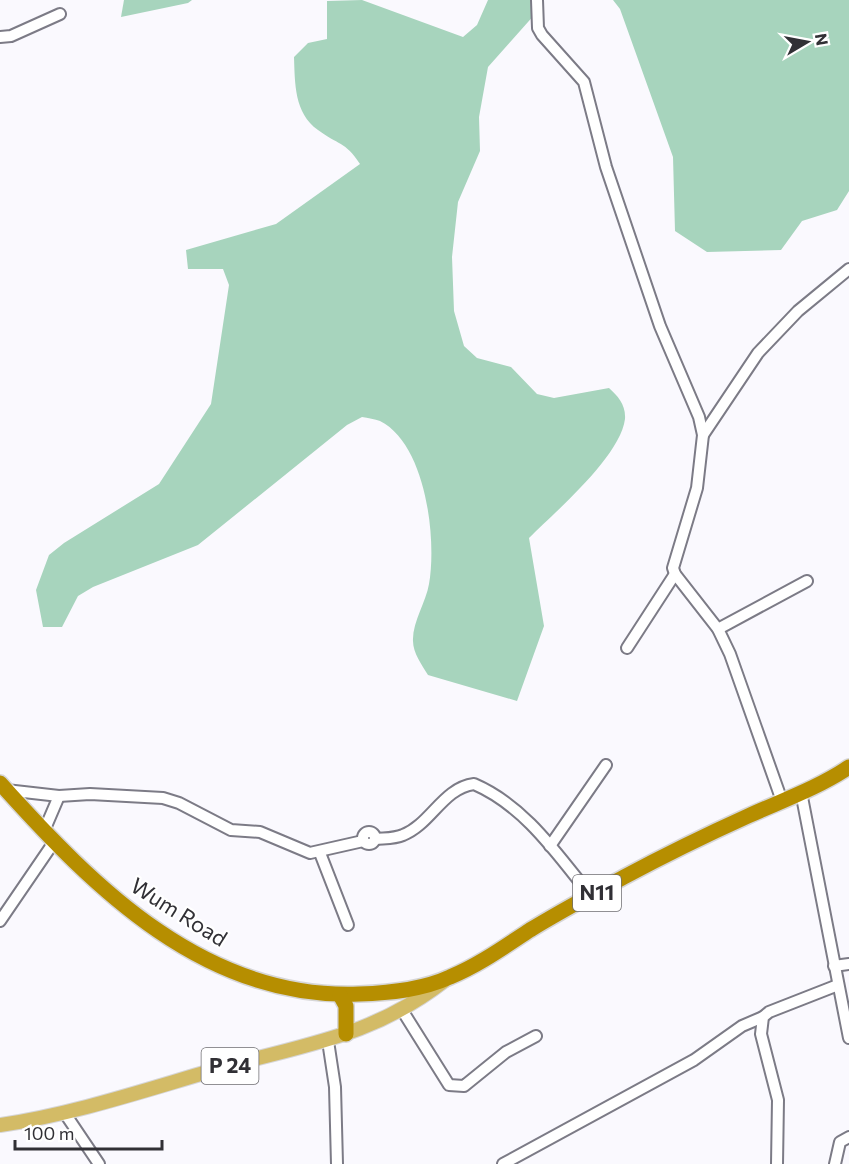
<svg xmlns="http://www.w3.org/2000/svg" width="849" height="1164" viewBox="0 0 849 1164" font-family="Commissioner,sans-serif">
<style>
.green{fill:#a7d4bd}
.lines{fill:none;stroke-linecap:round;stroke-linejoin:round}
.minor-casing{stroke:#7c7b86;stroke-width:14}
.major-casing{stroke:#d6d6d7;stroke-width:16}
.highway-casing{stroke:#d6d6d7;stroke-width:18}
.minor{stroke:#fff;stroke-width:10}
.major{stroke:#d3bb66;stroke-width:14}
.highway{stroke:#b68e00;stroke-width:15}
.labels{text-anchor:middle;stroke-width:4.5;stroke-linejoin:round;paint-order:stroke}
.shield{fill:#fff;stroke:#6f6e72;stroke-width:1.5}
.shield-label{font-size:21px;font-weight:bold;fill:#313035}
.street-label{font-size:22px;fill:#313035;stroke:#fff}
</style>
<rect width="100%" height="100%" fill="#faf9fe"/>
<g class="green">
<polygon points="124,0 192,0 188,3 121,17"/>
<path d="M362,0L463,37L477,25L488,0H537L536,13L488,67L479,117L480,151L458,202L452,257L454,311L464,346L477,358L511,367L537,394L554,398L609,388C618,396 626,405 625,419C620,457 556,511 529,538L544,626L517,701L428,675C422,665 413,653 413,641C412,623 426,602 429,584C437,539 426,444 380,421C375,419 368,418 362,417L347,425L198,545L93,587L78,596L62,627H43L36,590L49,555L64,543L159,484L211,404L229,285L223,269H188L186,250L276,224L360,164C345,141 338,145 318,130C294,113 295,83 294,57L308,43L327,39V1Z"/>
<polygon points="613,0 849,0 849,191 837,210 802,221 781,250 707,252 675,231 673,157 620,9"/>
</g>
<g class="lines">
<defs>
<g id="minor">
<polyline points="537,0 538,28 542,35 584,82 606,167 660,326 699,417 703,435 697,488 673,568 675,574 718,629 730,654 782,801"/>
<polyline points="0,37 11,36 60,14"/>
<polyline points="703,435 758,353 798,311 849,269"/>
<polyline points="718,629 807,581"/>
<polyline points="627,648 675,574"/>
<polyline points="6,790 59,796 90,794 163,798 179,803 231,830 260,832 310,853 363,841"/>
<polyline points="801,792 849,1038"/>
<polyline points="44,831 59,796"/>
<circle cx="369" cy="838" r="6"/>
<path d="M375,839C384,838 394,839 403,835C431,824 443,788 474,784C525,806 557,854 591,896"/>
<polyline points="550,846 606,765"/>
<polyline points="320,853 348,925"/>
<polyline points="0,921 54,842"/>
<polyline points="834,966 849,964"/>
<polyline points="402,1010 449,1085 464,1086 506,1052 536,1036"/>
<polyline points="328,1041 335,1087 337,1164"/>
<polyline points="64,1112 99,1164"/>
<polyline points="503,1164 694,1060 742,1026 763,1017"/>
<polyline points="777,1164 778,1100 761,1034 763,1017 769,1012 838,985"/>
<polyline points="835,1164 840,1142 849,1137"/>
</g>
<path id="major" d="M0,1125C75,1114 148,1089 221,1068C305,1044 372,1037 444,981"/>
<g id="highway">
<path d="M0,783C95,889 206,1000 359,994C389,993 422,990 450,977C479,965 504,947 530,930C561,911 593,894 624,877C665,855 706,835 748,816C781,801 818,788 849,767"/>
<polyline points="340,995 346,1006 346,1034"/>
</g>
</defs>
<use href="#minor" class="minor-casing"/>
<use href="#major" class="major-casing"/>
<use href="#highway" class="highway-casing"/>
<use href="#minor" class="minor"/>
<use href="#major" class="major"/>
<use href="#highway" class="highway"/>
</g>
<g class="labels">
<g class="shield">
<rect x="573" y="875" width="48" height="36" rx="4.5"/>
<rect x="201.5" y="1048" width="57" height="36" rx="4.5"/>
</g>
<g class="shield-label">
<text x="597" y="900">N11</text>
<text x="230" y="1073">P 24</text>
</g>
<g class="street-label">
<text transform="translate(179 912) rotate(32)" y="8">Wum Road</text>
</g>
</g>
<g transform="translate(807 42) rotate(80)" stroke="#ffffff" stroke-width="4.5" paint-order="stroke">
<path d="M0-4.5L10 22L0 15L-10 22Z" fill="#313035"/>
<text y="-9" font-size="16" font-weight="bold" text-anchor="middle" fill="#313035">N</text>
</g>
<path d="M15 1140v9h147v-9" fill="none" stroke="#313035" stroke-width="3"/>
<text x="24" y="1140" font-size="18" fill="#313035" stroke="#ffffff" stroke-width="4.5" paint-order="stroke">100 m</text>
</svg>
